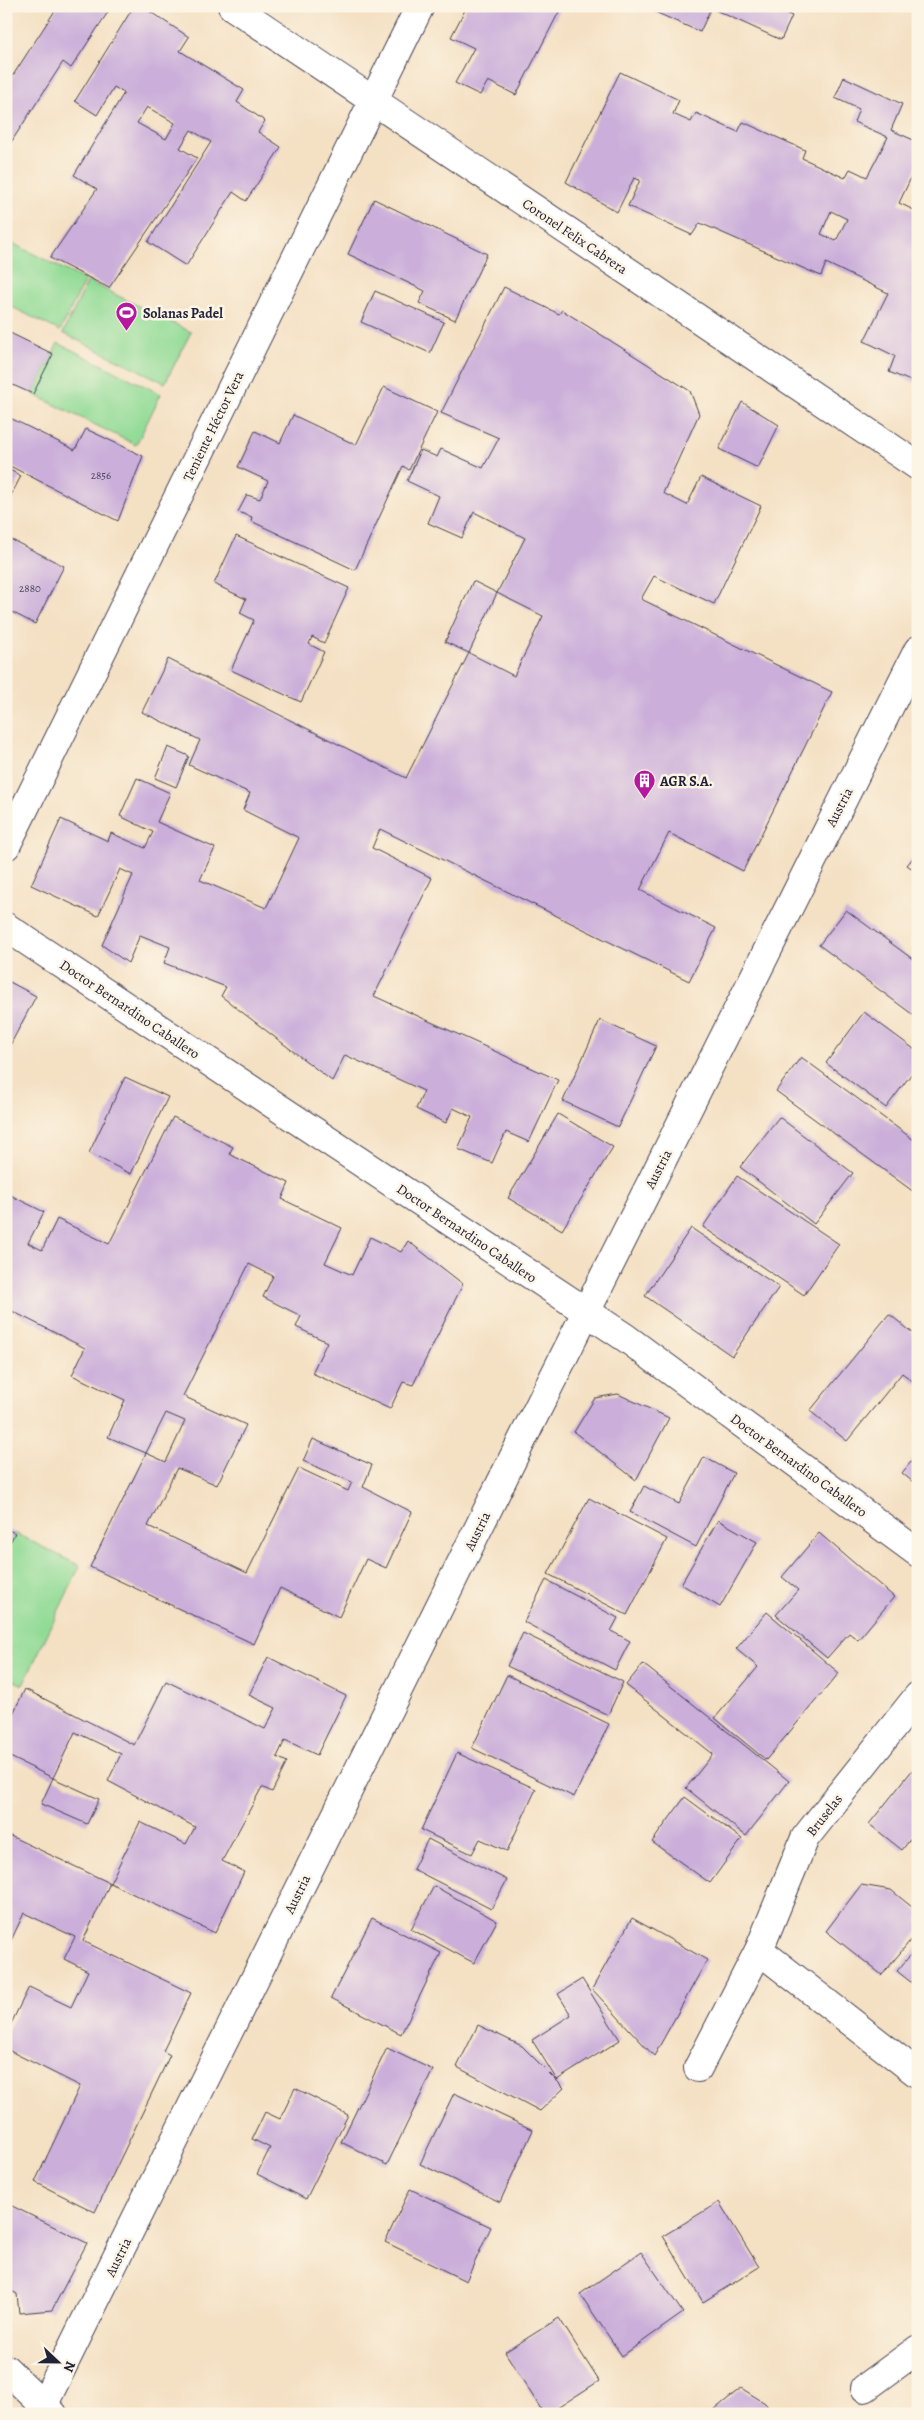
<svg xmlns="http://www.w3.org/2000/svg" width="924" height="2420" viewBox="0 0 924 2420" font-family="Alegreya,serif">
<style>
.green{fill:#92db96;stroke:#5a7e68}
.building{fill:#cbafda;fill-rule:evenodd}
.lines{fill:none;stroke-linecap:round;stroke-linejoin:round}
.street-casing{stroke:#423e4f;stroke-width:30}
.secondary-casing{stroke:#423e4f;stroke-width:30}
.street{stroke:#fff;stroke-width:28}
.secondary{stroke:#fff;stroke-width:28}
.labels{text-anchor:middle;stroke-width:5;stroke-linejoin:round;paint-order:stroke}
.number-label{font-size:11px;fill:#4c4563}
.street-label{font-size:14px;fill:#22223b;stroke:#fcf5e5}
.poi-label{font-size:14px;font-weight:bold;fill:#22223b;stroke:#fcf5e5;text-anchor:start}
</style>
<rect width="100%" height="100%" fill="#fcf5e5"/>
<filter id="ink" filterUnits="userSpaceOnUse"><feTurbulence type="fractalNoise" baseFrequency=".02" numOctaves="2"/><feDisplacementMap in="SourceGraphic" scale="10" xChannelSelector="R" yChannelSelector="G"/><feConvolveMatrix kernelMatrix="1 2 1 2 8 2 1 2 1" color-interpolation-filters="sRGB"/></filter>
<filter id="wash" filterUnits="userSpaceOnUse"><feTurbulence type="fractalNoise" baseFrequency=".0096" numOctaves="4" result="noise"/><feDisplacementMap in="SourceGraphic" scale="20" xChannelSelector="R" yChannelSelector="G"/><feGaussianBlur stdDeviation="1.12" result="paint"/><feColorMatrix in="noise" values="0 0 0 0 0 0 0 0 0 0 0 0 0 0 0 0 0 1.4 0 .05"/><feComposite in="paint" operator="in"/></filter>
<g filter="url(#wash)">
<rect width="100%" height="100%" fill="#f4e0c3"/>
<g class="green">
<polygon points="6,240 85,280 60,331 6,304"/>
<polygon points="88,281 191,332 165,383 63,333"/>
<polygon points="58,343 161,394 136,445 33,394"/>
<polygon points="15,1533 80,1566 23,1685 6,1677 6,1550"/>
</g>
<g id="blocks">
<g class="building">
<polygon points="58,6 112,6 71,68 63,62 6,150 6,86"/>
<path d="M134,6H141L189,37L180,51L244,90L237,102L265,121L258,132L281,147L246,201L233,192L186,266L148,242L211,142L191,130L180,148L197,158L109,288L50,258L97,189L74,175L124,93L114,87L97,115L75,101ZM147,107L175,123L166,139L137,123Z"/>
<polygon points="467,6 562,6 516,95 488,81 480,95 455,83 474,48 451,37"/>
<polygon points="655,6 770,6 792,16 781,40 711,8 700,32 653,11"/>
<path d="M620,72L679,100L673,114L691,122L696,113L738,132L743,122L805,150L802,158L845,178L850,169L867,177L888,137L854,122L859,109L835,98L844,77L902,104L891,130L918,142V163L899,203L918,212V378L915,383L889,372L895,356L864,341L888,293L826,263L821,276L700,223L692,235L628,206L640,180L634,178L617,212L566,182ZM831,211L847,219L836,241L821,234Z"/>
<polygon points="374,199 487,254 455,320 419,303 425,291 348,254"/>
<polygon points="504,287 559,314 562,310 690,391 699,414 663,493 687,505 701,477 761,506 714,604 654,576 641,599 832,692 743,871 669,833 640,890 716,928 689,981 380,829 372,848 432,878 374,996 558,1080 529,1142 506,1132 492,1163 458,1149 472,1117 453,1108 446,1123 416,1109 424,1091 345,1055 332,1081 221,996 226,987 164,963 170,947 140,935 128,963 102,945 133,875 120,869 98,916 31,885 61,819 108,841 111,833 145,848 153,832 120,816 137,778 170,793 157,822 215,848 200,880 266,908 299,838 243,810 250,793 189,765 200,740 142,712 168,659 406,778 469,653 445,642 473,581 497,593 469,653 514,676 543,616 497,593 525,538 474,512 462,538 428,523 439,496 407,481 421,450 437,457 441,449 483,468 499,438 441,413"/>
<polygon points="375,291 444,322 430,353 361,322"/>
<polygon points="6,331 53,354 33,394 6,382"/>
<polygon points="384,387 437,412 409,470 403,466 355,570 251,521 252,517 238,512 247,495 260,499 268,481 238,467 255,431 280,443 293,415 356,445"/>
<polygon points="742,402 779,425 758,468 719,449"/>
<polygon points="6,416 75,450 86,429 143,456 118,521 6,464"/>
<polygon points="6,468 21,476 6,505"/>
<polygon points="236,536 349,588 324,643 312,637 309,644 324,652 301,702 231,670 254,620 240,613 246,599 214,584"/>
<polygon points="6,537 64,566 35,624 6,609"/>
<polygon points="168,747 189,756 176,787 155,778"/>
<polygon points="918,852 918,873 907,865"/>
<polygon points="846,910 918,963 916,1017 819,945"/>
<polygon points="6,980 36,996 6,1053"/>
<polygon points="864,1012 918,1052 918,1065 886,1108 826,1063"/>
<polygon points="600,1020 656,1046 618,1127 563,1101"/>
<polygon points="801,1057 918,1143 918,1195 776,1091"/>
<polygon points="125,1077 168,1097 131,1174 89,1153"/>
<polygon points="558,1114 613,1147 562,1230 508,1198"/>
<path d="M173,1117L233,1147L229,1154L289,1183L282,1199L342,1228L325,1263L352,1275L370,1237L401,1252L408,1241L463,1284L413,1385L403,1382L390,1409L312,1373L327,1342L296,1327L301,1316L263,1297L273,1276L249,1264L183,1396L246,1425L217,1485L177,1468L148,1526L247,1573L299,1468L348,1491L352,1482L303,1461L313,1439L372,1465L363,1487L412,1512L386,1568L366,1559L339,1617L280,1588L254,1644L90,1567L146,1453L108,1437L125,1400L72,1375L85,1348L6,1308V1193L44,1212L28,1243L42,1250L57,1219L109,1244ZM166,1413L185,1421L166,1462L146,1453Z"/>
<polygon points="779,1117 853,1173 814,1224 740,1167"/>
<polygon points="737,1176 839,1244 804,1295 703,1227"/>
<polygon points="691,1228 779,1287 732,1356 645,1296"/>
<polygon points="889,1314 918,1337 918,1385 902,1373 847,1441 810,1411"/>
<polygon points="618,1394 669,1418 636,1480 574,1432 595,1398"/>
<polygon points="918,1453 918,1486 902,1473"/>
<polygon points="704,1457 734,1473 696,1547 630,1512 644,1486 679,1504"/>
<polygon points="589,1498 667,1539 627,1615 548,1574"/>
<polygon points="718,1520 757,1542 720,1607 681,1584"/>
<polygon points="6,1529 15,1533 6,1550"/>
<polygon points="819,1533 894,1597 858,1640 849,1633 827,1658 776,1615 798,1590 782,1577"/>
<polygon points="546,1580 618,1618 611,1631 630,1641 615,1670 524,1622"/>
<polygon points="767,1612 839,1673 766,1760 715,1718 758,1667 736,1649"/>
<polygon points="523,1633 623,1682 608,1715 507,1666"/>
<polygon points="268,1657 346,1696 317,1755 285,1740 277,1757 287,1762 272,1792 262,1787 222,1861 244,1872 215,1933 110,1883 140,1822 186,1844 195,1827 108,1781 121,1754 75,1732 53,1778 6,1755 6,1728 25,1689 134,1745 166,1681 265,1729 276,1708 249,1695"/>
<polygon points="643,1664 789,1781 746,1836 686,1788 713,1754 626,1685"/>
<polygon points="507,1675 609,1724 574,1797 472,1748"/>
<polygon points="457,1753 536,1789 507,1851 480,1839 472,1854 421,1830"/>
<polygon points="918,1763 918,1829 902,1850 869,1824"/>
<polygon points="53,1778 99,1799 87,1824 41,1804"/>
<polygon points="685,1797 742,1839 710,1883 652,1842"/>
<polygon points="6,1834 110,1883 83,1941 191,1993 163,2051 170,2055 95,2212 35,2182 80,2086 6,2049 6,2034 29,1987 71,2007 88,1971 64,1959 75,1937 24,1913 6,1951"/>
<polygon points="428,1839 507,1880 491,1909 413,1869"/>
<polygon points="861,1885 891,1890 918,1912 918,1931 882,1975 826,1931"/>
<polygon points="434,1886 497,1921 474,1963 411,1929"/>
<polygon points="372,1918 441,1953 401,2034 331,1998"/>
<polygon points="632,1918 707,1960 654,2056 592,1989"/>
<polygon points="918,1946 918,1988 897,1971"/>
<polygon points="582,1979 620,2040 557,2080 532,2040 571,2015 558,1994"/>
<polygon points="478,2025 522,2046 564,2088 540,2111 457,2067"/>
<polygon points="387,2048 433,2070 387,2165 341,2142"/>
<polygon points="295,2088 348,2115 306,2199 257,2174 270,2148 252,2139 265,2112 280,2119"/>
<polygon points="454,2093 533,2130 500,2202 420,2164"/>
<polygon points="410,2189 491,2227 466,2281 385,2242"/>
<polygon points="719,2202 759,2267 703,2302 663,2236"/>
<polygon points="6,2203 87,2243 52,2310 19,2313 17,2294 6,2288"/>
<polygon points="641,2252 683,2313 622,2356 580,2294"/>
<polygon points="559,2318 599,2381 548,2414 544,2414 505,2352"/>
<polygon points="741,2388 765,2403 773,2414 709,2414"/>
</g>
</g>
</g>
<g filter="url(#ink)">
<use href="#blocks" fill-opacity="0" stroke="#423e4f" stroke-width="1"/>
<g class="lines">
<defs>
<g id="street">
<polyline points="232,6 918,466"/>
<polyline points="6,846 420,6"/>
<polyline points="759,1950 918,2074"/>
<polyline points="698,2068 759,1950 805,1838 918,1696"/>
<polyline points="6,2369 53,2414"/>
<polyline points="865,2388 918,2349"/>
<polyline points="39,2414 529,1426 918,650"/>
</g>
<polyline id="secondary" points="6,927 626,1338 918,1553"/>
</defs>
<use href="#street" class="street-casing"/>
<use href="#secondary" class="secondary-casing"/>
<use href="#street" class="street"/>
<use href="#secondary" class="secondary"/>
</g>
</g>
<defs>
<symbol id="stadium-pin" viewBox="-11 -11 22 30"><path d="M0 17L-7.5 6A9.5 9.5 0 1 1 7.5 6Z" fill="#b5179e" stroke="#fcf5e5"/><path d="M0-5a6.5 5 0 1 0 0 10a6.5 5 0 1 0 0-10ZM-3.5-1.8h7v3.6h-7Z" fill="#fff"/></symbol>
<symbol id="building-pin" viewBox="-11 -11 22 30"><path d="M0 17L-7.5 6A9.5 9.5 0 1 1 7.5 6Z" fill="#b5179e" stroke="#fcf5e5"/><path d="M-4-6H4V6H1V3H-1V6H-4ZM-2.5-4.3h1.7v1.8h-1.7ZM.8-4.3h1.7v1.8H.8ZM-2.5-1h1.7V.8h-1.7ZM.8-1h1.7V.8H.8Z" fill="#fff"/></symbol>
</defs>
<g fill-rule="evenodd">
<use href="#stadium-pin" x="114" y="300" width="25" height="34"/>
<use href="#building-pin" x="632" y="768" width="25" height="34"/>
</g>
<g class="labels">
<g class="number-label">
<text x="101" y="479">2856</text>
<text x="30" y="592">2880</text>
</g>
<g class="street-label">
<text transform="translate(575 236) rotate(34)" y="5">Coronel Felix Cabrera</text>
<text transform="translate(213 426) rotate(-64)" y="5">Teniente Héctor Vera</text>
<text transform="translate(839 807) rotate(-63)" y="5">Austria</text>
<text transform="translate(130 1009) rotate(34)" y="5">Doctor Bernardino Caballero</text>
<text transform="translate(658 1169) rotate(-63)" y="5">Austria</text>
<text transform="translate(467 1233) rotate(34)" y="5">Doctor Bernardino Caballero</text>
<text transform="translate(799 1465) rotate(36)" y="5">Doctor Bernardino Caballero</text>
<text transform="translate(477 1531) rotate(-64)" y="5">Austria</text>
<text transform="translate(824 1815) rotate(-52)" y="5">Bruselas</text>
<text transform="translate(297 1894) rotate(-64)" y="5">Austria</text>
<text transform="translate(118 2257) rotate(-64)" y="5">Austria</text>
</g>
<g class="poi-label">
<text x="143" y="318">Solanas Padel</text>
<text x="660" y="786">AGR S.A.</text>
</g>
</g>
<rect width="924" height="2420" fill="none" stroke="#fcf5e5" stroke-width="25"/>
<g transform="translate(58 2362) rotate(112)" stroke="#fcf5e5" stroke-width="4" paint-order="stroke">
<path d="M0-4L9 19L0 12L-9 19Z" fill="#22223b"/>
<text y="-8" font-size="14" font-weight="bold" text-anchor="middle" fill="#22223b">N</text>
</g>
</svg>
